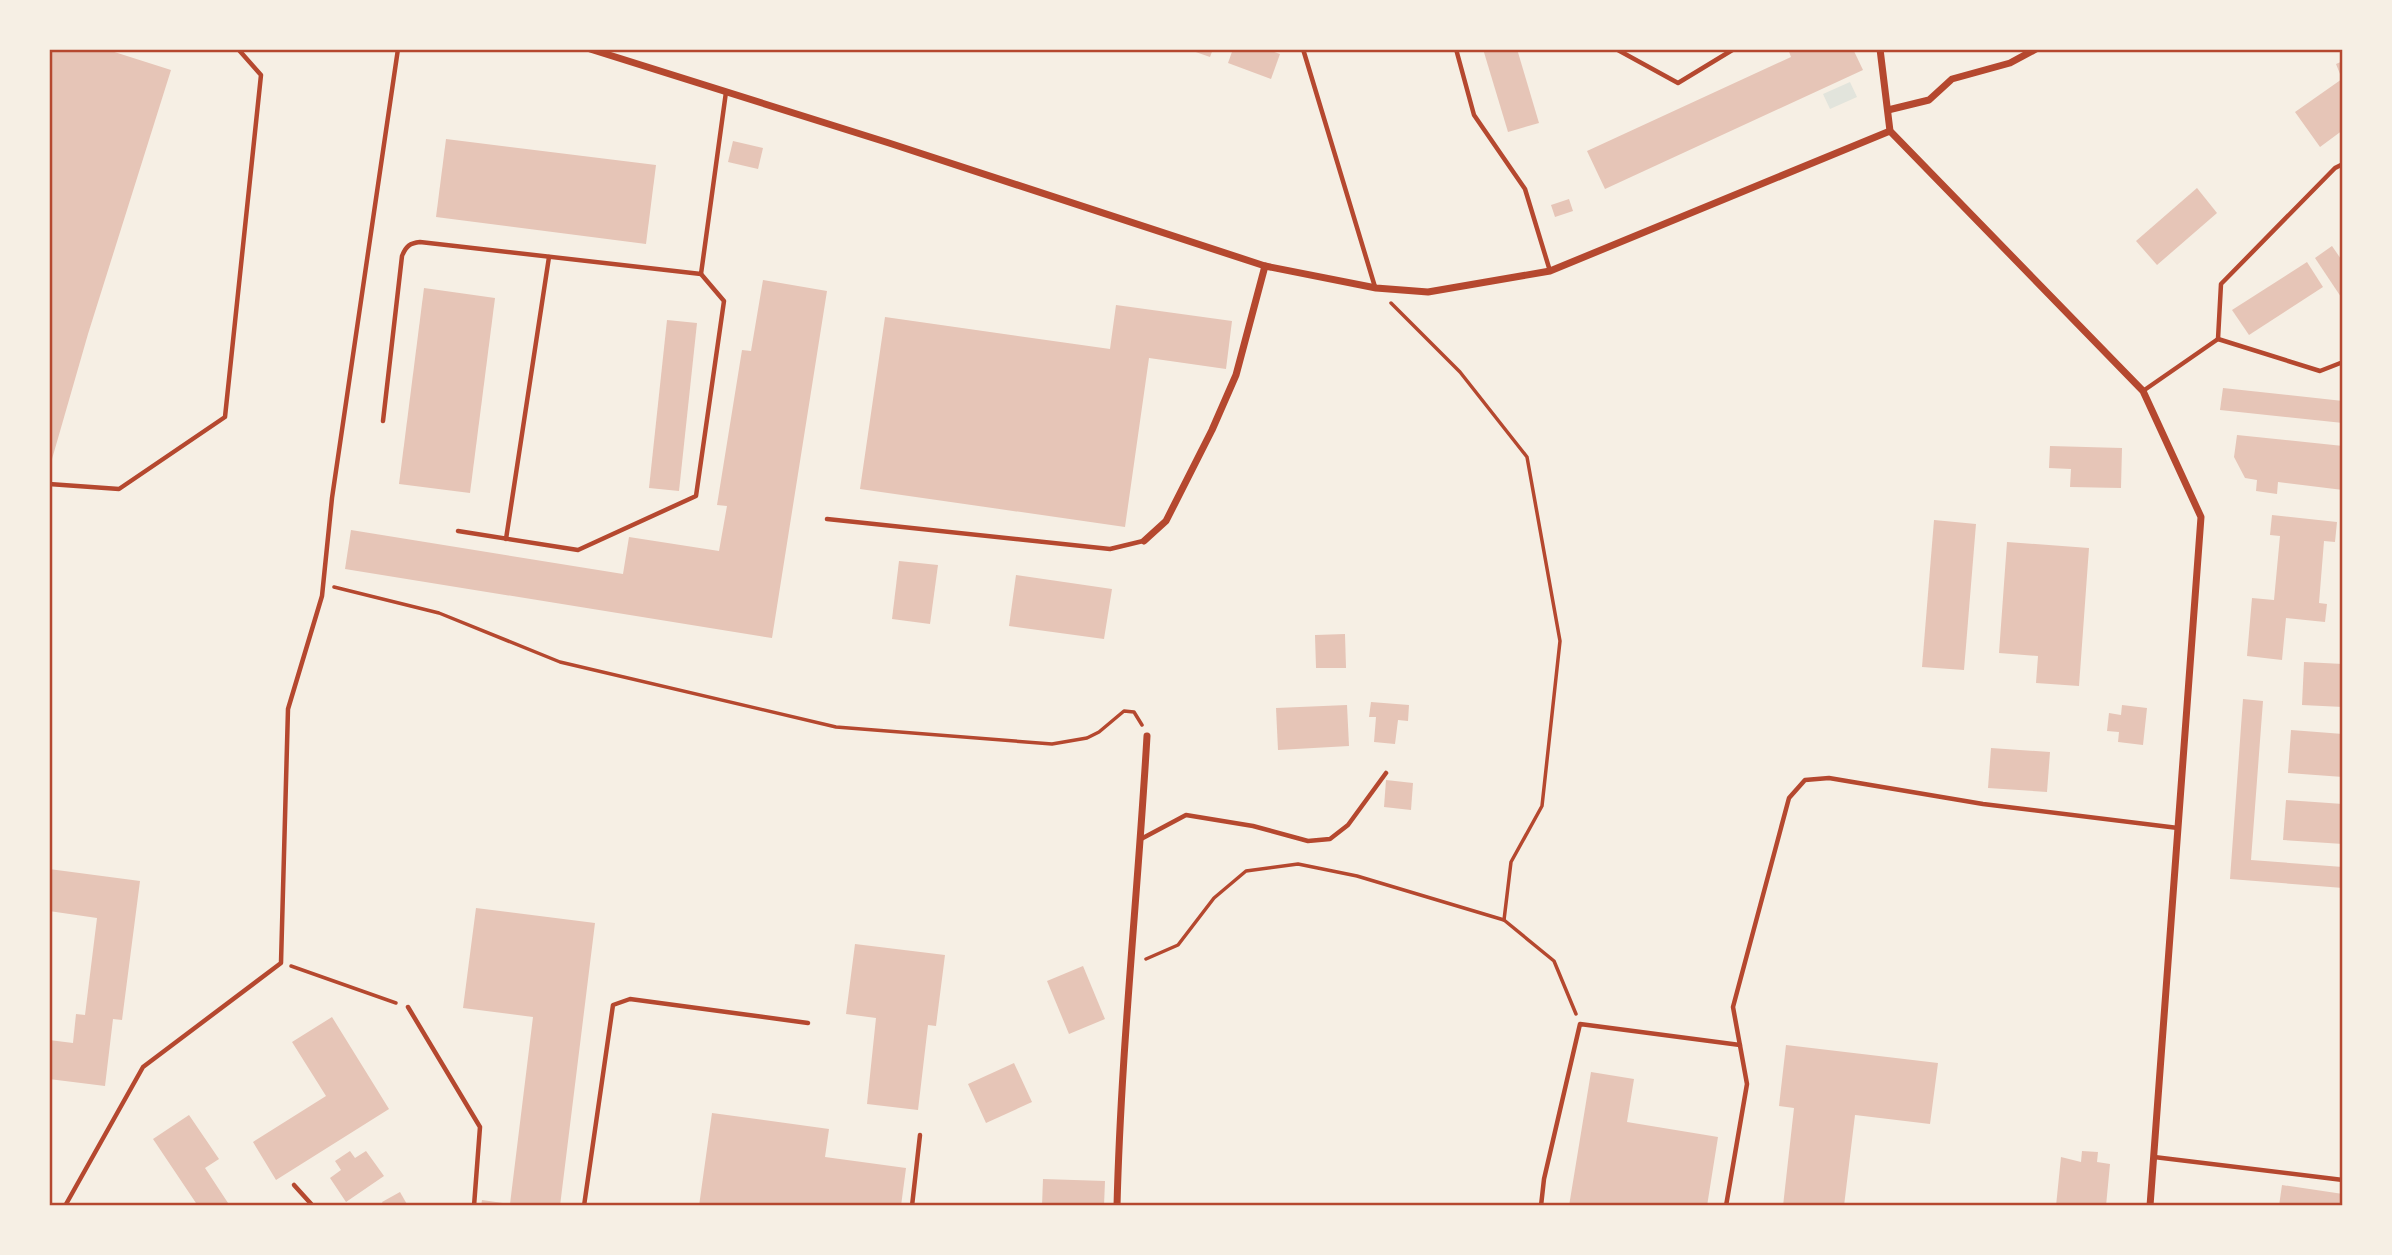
<svg xmlns="http://www.w3.org/2000/svg" width="2392" height="1255" viewBox="0 0 2392 1255" font-family="Lato,sans-serif">
<style>
.green{fill:#e2e4dc}
.building{fill:#e6c5b7}
.lines{fill:none;stroke-linecap:round;stroke-linejoin:round}
.path{stroke:#b5482f;stroke-width:3.5}
.service{stroke:#b5482f;stroke-width:4.5}
.minor{stroke:#b5482f;stroke-width:7}
.neatline{fill:none;stroke:#b5482f;stroke-width:2.5}
</style>
<rect width="100%" height="100%" fill="#f6efe4"/>
<polygon class="green" points="1850,82 1857,97 1830,109 1823,94"/>
<g class="building">
<polygon points="49,49 105,49 171,70 88,334 50,466"/>
<polygon points="1187,49 1213,49 1210,57"/>
<polygon points="1233,49 1266,49 1280,54 1271,79 1228,63"/>
<polygon points="1483,49 1517,49 1539,123 1508,132"/>
<polygon points="1788,49 1853,49 1863,70 1605,189 1587,151 1791,57"/>
<polygon points="2343,61 2343,130 2320,147 2295,112 2342,79 2336,64"/>
<polygon points="446,139 656,165 646,244 436,217"/>
<polygon points="733,141 763,148 758,169 728,162"/>
<polygon points="2197,188 2217,213 2157,265 2136,241"/>
<polygon points="1569,199 1573,211 1555,217 1551,205"/>
<polygon points="2332,246 2343,262 2343,300 2315,258"/>
<polygon points="2307,262 2323,287 2249,335 2232,310"/>
<polygon points="763,280 827,291 772,638 345,569 351,530 623,574 629,537 719,551 727,506 717,505 742,350 751,351"/>
<polygon points="424,288 495,298 470,493 399,484"/>
<polygon points="1116,305 1232,321 1226,369 1149,358 1125,527 860,489 885,317 1110,349"/>
<polygon points="667,320 697,323 679,491 649,488"/>
<polygon points="2223,388 2343,401 2343,423 2220,410"/>
<polygon points="2237,435 2343,446 2343,490 2278,482 2277,494 2256,491 2257,480 2245,478 2234,457"/>
<polygon points="2050,446 2122,448 2121,488 2070,487 2071,469 2049,468"/>
<polygon points="2272,515 2337,522 2335,542 2324,541 2319,603 2327,604 2325,622 2286,618 2282,660 2247,656 2252,598 2274,600 2280,536 2270,535"/>
<polygon points="1934,520 1976,524 1964,670 1922,667"/>
<polygon points="2007,542 2089,548 2079,686 2036,683 2038,656 1999,653"/>
<polygon points="899,561 938,565 930,624 892,619"/>
<polygon points="1016,575 1112,589 1104,639 1009,626"/>
<polygon points="1345,634 1346,668 1316,668 1315,635"/>
<polygon points="2304,662 2343,664 2343,707 2302,705"/>
<polygon points="2243,699 2263,701 2251,860 2343,867 2343,888 2230,879"/>
<polygon points="1371,702 1409,705 1408,721 1398,720 1395,744 1374,742 1376,717 1369,717"/>
<polygon points="1347,705 1349,746 1278,750 1276,708"/>
<polygon points="2122,705 2147,708 2143,745 2118,742 2119,732 2107,731 2109,713 2121,715"/>
<polygon points="2291,730 2343,734 2343,777 2288,773"/>
<polygon points="1991,748 2050,752 2047,792 1988,788"/>
<polygon points="1386,780 1413,783 1411,810 1384,807"/>
<polygon points="2286,800 2343,804 2343,844 2283,840"/>
<polygon points="49,869 140,881 122,1020 113,1019 105,1086 49,1079 49,1040 73,1043 76,1014 85,1015 97,918 49,911"/>
<polygon points="476,908 595,923 560,1206 481,1206 482,1200 510,1204 533,1017 463,1008"/>
<polygon points="855,944 945,955 936,1026 928,1025 918,1110 867,1104 876,1018 846,1014"/>
<polygon points="1083,966 1105,1019 1069,1034 1047,981"/>
<polygon points="332,1017 389,1109 276,1180 253,1142 326,1096 292,1042"/>
<polygon points="1786,1045 1938,1063 1930,1124 1855,1115 1844,1206 1783,1206 1794,1108 1779,1106"/>
<polygon points="1014,1063 1032,1102 986,1123 968,1084"/>
<polygon points="1591,1072 1634,1079 1627,1122 1718,1137 1707,1206 1569,1206"/>
<polygon points="712,1113 829,1129 825,1157 906,1168 901,1206 699,1206"/>
<polygon points="189,1115 219,1159 205,1168 230,1206 198,1206 153,1139"/>
<polygon points="350,1151 355,1158 366,1151 384,1176 346,1202 330,1178 341,1170 335,1161"/>
<polygon points="2082,1151 2098,1152 2097,1162 2110,1164 2106,1206 2056,1206 2061,1157 2081,1162"/>
<polygon points="1043,1179 1105,1181 1104,1206 1042,1206"/>
<polygon points="2282,1185 2343,1194 2343,1206 2279,1206"/>
<polygon points="400,1192 408,1206 384,1206 382,1202"/>
</g>
<g class="lines">
<g class="path">
<polyline points="1391,303 1460,372 1527,457 1560,641 1542,806 1511,862 1504,920"/>
<polyline points="334,587 439,613 560,662 836,727 1052,744 1087,738 1099,732 1124,711 1134,712 1142,725"/>
<polyline points="1146,959 1178,945 1214,898 1246,871 1298,864 1357,876 1504,920 1554,961 1576,1014"/>
<polyline points="291,966 396,1003"/>
</g>
<g class="service">
<polyline points="1303,49 1375,287"/>
<polyline points="1456,49 1474,115 1525,189 1550,271"/>
<polyline points="1616,49 1678,83 1734,49"/>
<polyline points="2218,339 2221,284 2335,168 2343,164"/>
<polyline points="2218,339 2320,371 2343,362"/>
<polyline points="2143,391 2218,339"/>
<path d="M383,421L402,256C406,246 410,243 420,242L701,274L726,92"/>
<polyline points="49,484 119,489 225,417 261,75 238,49"/>
<polyline points="827,519 1110,549 1143,541"/>
<polyline points="458,531 578,550 696,496 724,301 701,274"/>
<polyline points="506,539 549,257"/>
<polyline points="1141,839 1186,815 1253,826 1308,841 1330,839 1348,825 1386,773"/>
<polyline points="408,1007 480,1127 474,1206"/>
<polyline points="2154,1157 2343,1180"/>
<polyline points="294,1185 313,1206"/>
<polyline points="65,1206 143,1067 281,963 288,709 322,596 332,498 398,49"/>
<polyline points="584,1206 613,1005 630,999 808,1023"/>
<polyline points="912,1206 920,1135"/>
<polyline points="1541,1206 1544,1179 1580,1024 1740,1045"/>
<polyline points="1726,1206 1747,1084 1733,1007 1789,798 1805,780 1829,778 1983,804 2178,828"/>
</g>
<g class="minor">
<polyline points="590,49 889,143 1265,266 1376,288 1428,292 1550,271 1890,131"/>
<polyline points="1880,49 1890,131 2143,391 2201,517 2150,1206"/>
<polyline points="1888,110 1929,100 1952,79 2010,63 2036,49"/>
<polyline points="1144,541 1166,521 1212,430 1236,375 1265,266"/>
<path d="M1117,1206C1121,1049 1138,893 1147,736"/>
</g>
</g>
<rect width="2392" height="1255" fill="none" stroke="#f6efe4" stroke-width="102"/>
<rect x="51" y="51" width="2290" height="1153" class="neatline"/>
</svg>
